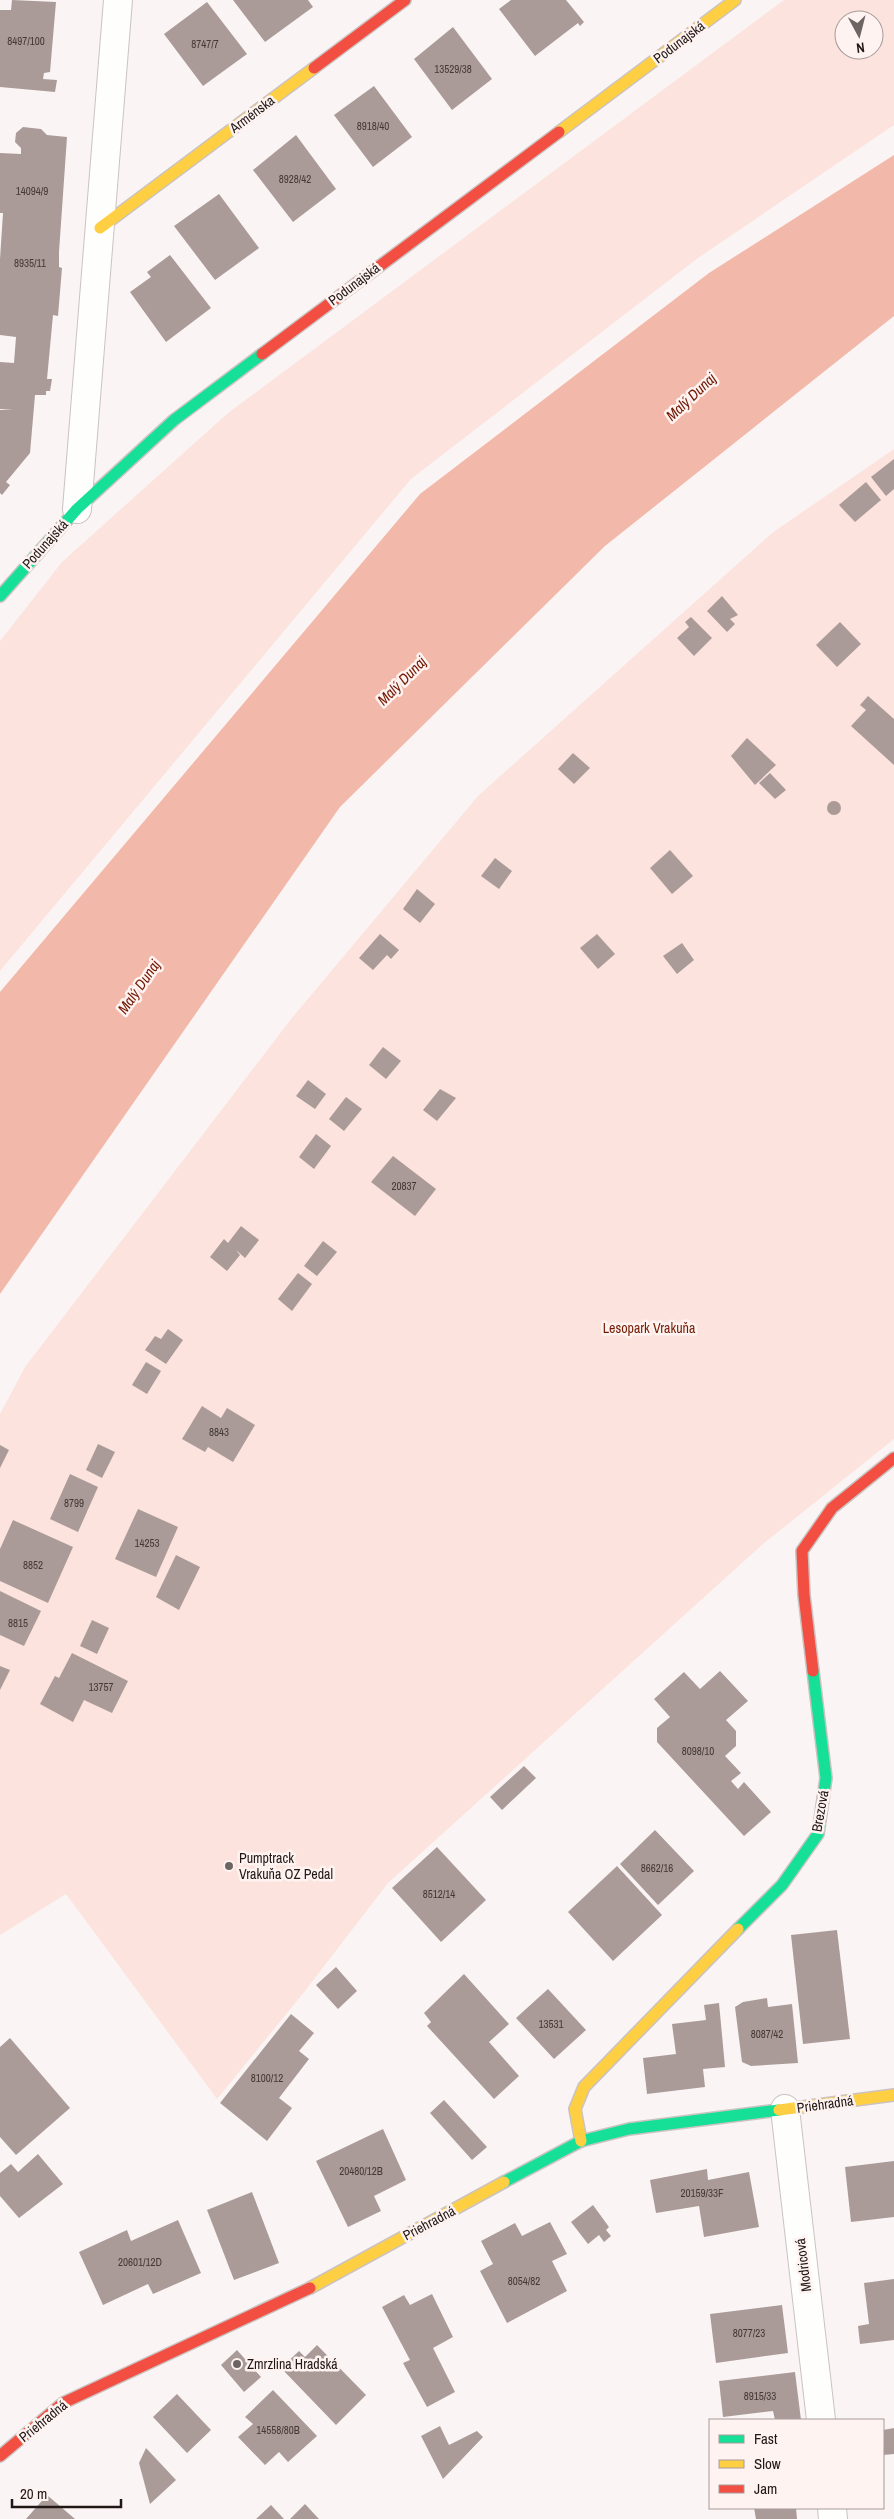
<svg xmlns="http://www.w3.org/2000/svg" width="894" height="2519" viewBox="0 0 894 2519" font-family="'Archivo Narrow',sans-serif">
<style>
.green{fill:#fce3dd;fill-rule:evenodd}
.water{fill:#f2b9aa}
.building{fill:#ab9b98}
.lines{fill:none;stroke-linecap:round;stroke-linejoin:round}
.street-casing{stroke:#cac3c1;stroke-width:30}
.fast-casing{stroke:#cac3c1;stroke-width:14}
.slow-casing{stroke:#cac3c1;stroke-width:14}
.jam-casing{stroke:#cac3c1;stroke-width:14}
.street{stroke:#fefefd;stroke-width:28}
.fast{stroke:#16e098;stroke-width:11}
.slow{stroke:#ffcf43;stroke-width:11}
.jam{stroke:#f24e42;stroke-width:11}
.poi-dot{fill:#6d6564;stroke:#fef3f0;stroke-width:2}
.labels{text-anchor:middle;stroke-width:5;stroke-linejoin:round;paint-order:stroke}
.number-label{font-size:11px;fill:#443936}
.street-label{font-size:14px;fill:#211816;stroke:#fef3f0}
.park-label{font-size:14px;fill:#761b03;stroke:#fef3f0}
.poi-label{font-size:14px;fill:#211816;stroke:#fef3f0;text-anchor:start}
.water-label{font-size:15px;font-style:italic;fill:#711600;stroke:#fef3f0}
</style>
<rect width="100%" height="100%" fill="#faf5f4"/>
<g class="green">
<path d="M784,0H894V125L698,258L411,479L0,971V641L62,562L228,413ZM844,20H874V50H844Z"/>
<polygon points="894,449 894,1439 763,1544 388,1883 305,1991 217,2099 66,1894 0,1935 0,1414 25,1367 291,1019 478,796 772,533"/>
</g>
<polygon class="water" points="894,155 894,316 605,546 340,807 0,1294 0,992 420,494 709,273"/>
<g class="building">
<polygon points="12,0 56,2 50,72 44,73 43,79 57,80 55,92 0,87 0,10 11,10"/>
<polygon points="233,0 308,0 313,7 265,42"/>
<polygon points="511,0 566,0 584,22 580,26 578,23 535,56 499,9"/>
<polygon points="207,2 247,54 203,86 164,34"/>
<polygon points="453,27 492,79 452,110 414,59"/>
<polygon points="374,86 412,137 373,167 334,115"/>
<polygon points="23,127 41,129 47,135 67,137 59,252 59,267 62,268 58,316 53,315 47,379 52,379 50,391 46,391 46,395 35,395 30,453 6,482 10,485 2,495 0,493 0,410 13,410 0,409 0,362 14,363 16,337 0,335 0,259 3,213 0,213 0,153 21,154 21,148 15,142 16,133"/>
<polygon points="296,135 336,189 293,222 253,170"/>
<polygon points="219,194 259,248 215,280 174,226"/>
<polygon points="170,255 211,308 166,342 130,292 151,277 147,272"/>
<polygon points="894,459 894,489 886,496 871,477"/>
<polygon points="866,482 881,500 855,522 839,505"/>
<polygon points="722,596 738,615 730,619 735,624 727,632 707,611"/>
<polygon points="691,617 712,638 694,656 677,638 689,627 685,622"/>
<polygon points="840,622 861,644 837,667 816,645"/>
<polygon points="868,696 894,719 894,765 851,726 866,710 860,705"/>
<polygon points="747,738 776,765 755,785 731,756"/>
<polygon points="573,753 590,768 574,784 558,769"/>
<polygon points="770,773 786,790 775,799 759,783"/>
<circle cx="834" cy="808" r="7"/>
<polygon points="670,850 693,876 672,894 650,868"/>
<polygon points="495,858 512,871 499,889 481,876"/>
<polygon points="417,889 435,904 420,923 403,909"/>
<polygon points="380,934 399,950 391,959 387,955 373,970 359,958"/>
<polygon points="597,934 615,954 598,969 580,948"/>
<polygon points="682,943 694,960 677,974 663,956"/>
<polygon points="383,1047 401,1061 386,1079 369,1065"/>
<polygon points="308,1080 326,1094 315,1109 296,1096"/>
<polygon points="440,1089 456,1098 437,1121 423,1110"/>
<polygon points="346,1097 362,1109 344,1131 329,1119"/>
<polygon points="316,1134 331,1146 314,1169 299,1157"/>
<polygon points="393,1156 436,1189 415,1216 371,1182"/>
<polygon points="241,1226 259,1240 245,1258 236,1250 240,1255 227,1271 210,1257 224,1239 228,1243"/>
<polygon points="323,1241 337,1252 317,1276 304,1266"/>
<polygon points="298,1273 312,1284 292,1311 278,1299"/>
<polygon points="168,1329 183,1340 166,1364 145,1350 155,1336 161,1339"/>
<polygon points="146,1362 161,1371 147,1394 132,1385"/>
<polygon points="202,1406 221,1418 227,1408 255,1425 233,1462 208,1447 205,1452 182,1439"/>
<polygon points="98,1444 115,1452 102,1478 86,1470"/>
<polygon points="0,1445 9,1450 0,1468"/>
<polygon points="70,1474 98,1487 78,1532 50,1519"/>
<polygon points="138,1509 178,1527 156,1577 115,1559"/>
<polygon points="13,1520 73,1547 48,1603 0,1581 0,1549"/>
<polygon points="176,1555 200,1567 179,1610 156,1597"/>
<polygon points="0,1591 41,1611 24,1646 0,1635"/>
<polygon points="92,1620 109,1628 97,1654 80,1646"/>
<polygon points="72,1653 128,1681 112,1713 84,1700 73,1722 40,1704 55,1676 59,1678"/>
<polygon points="0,1666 10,1670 0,1690"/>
<polygon points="720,1671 748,1701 726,1720 736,1731 736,1746 725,1756 741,1773 731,1781 738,1789 744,1782 771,1812 744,1836 657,1742 657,1728 670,1717 654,1699 684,1672 700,1689"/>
<polygon points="524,1766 536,1778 502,1810 490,1797"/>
<polygon points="655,1830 694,1871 658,1905 620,1864"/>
<polygon points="437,1847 486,1900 441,1942 392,1888"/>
<polygon points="617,1866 662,1915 613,1961 568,1912"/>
<polygon points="837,1930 850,2039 803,2044 791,1935"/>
<polygon points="336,1967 357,1991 338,2009 316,1985"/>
<polygon points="464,1974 509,2024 489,2042 519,2076 494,2099 427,2026 431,2022 424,2013"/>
<polygon points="548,1989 586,2030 554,2059 516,2018"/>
<polygon points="767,1998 768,2007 792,2004 798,2063 751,2066 742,2062 735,2007 743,2002"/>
<polygon points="719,2003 725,2067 703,2069 705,2087 647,2094 643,2058 676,2054 672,2024 706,2020 704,2005"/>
<polygon points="291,2014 314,2033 299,2051 309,2059 279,2098 292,2108 267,2141 220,2103"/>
<polygon points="10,2038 70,2108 16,2155 0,2137 0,2047"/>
<polygon points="444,2100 487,2147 472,2160 430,2113"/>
<polygon points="383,2129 406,2180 374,2196 381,2211 348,2227 316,2161"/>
<polygon points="38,2154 63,2184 19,2218 0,2196 0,2173 11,2164 18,2172"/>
<polygon points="894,2161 894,2217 851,2222 845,2167"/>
<polygon points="707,2169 708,2180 749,2172 759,2227 704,2237 699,2206 656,2213 650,2180"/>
<polygon points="252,2192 279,2263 234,2280 207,2210"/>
<polygon points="593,2205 609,2227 606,2230 611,2236 604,2242 599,2235 588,2244 571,2222"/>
<polygon points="178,2220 201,2273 153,2294 148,2284 103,2305 79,2252 127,2230 131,2241"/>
<polygon points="550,2222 567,2254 552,2261 567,2291 507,2323 480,2271 493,2264 481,2241 515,2223 522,2236"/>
<polygon points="894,2279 894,2340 860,2344 858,2326 869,2324 864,2283"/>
<polygon points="432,2294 453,2337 433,2348 455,2392 427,2407 403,2363 410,2360 382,2307 404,2295 410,2305"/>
<polygon points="782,2305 788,2353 716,2363 710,2314"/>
<polygon points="317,2345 366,2395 336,2425 281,2368 299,2351 305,2357"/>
<polygon points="237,2350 261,2377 244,2392 221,2365"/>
<polygon points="795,2372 801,2420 775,2420 773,2411 723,2417 719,2381"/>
<polygon points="273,2390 317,2436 288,2462 279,2452 265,2465 238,2437 253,2424 245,2417"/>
<polygon points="177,2394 211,2430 187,2453 153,2417"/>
<polygon points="440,2426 449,2445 477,2431 483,2437 443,2479 421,2436"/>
<polygon points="894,2428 894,2454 883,2455 883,2430"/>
<polygon points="146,2448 176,2480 150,2504 139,2463"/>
<polygon points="47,2495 75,2519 26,2519"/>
<polygon points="305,2504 319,2519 290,2519"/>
<polygon points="271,2505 284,2519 256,2519"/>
<polygon points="754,2508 796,2508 797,2519 756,2519"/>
</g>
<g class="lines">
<defs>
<g id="street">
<polyline points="77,509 118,0"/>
<polyline points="785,2109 821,2420"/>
<polyline points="832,2508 833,2519"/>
</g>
<g id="fast">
<polyline points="0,596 77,509 174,420 262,354"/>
<polyline points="738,1929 782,1885 818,1834 826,1778 813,1671"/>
<polyline points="504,2182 581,2141 629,2129 779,2110"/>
</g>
<g id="slow">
<polyline points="559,132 735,0"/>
<polyline points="100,228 314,68"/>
<polyline points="779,2110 894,2095"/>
<polyline points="581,2141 575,2109 584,2087 738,1929"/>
<polyline points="310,2288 504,2182"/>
</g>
<g id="jam">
<polyline points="314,68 405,0"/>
<polyline points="262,354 559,132"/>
<polyline points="813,1671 804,1595 802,1551 832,1508 894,1458"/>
<polyline points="0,2456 63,2403 310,2288"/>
</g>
</defs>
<use href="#street" class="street-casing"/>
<use href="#fast" class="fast-casing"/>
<use href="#slow" class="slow-casing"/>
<use href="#jam" class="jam-casing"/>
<use href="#street" class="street"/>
<use href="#fast" class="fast"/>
<use href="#slow" class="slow"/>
<use href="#jam" class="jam"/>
</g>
<g class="poi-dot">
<circle cx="229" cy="1866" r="5"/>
<circle cx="237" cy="2364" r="5"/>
</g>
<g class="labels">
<g class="number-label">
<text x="26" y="45">8497/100</text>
<text x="205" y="48">8747/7</text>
<text x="453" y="73">13529/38</text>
<text x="373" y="130">8918/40</text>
<text x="295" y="183">8928/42</text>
<text x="32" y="195">14094/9</text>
<text x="30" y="267">8935/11</text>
<text x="404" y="1190">20837</text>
<text x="219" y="1436">8843</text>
<text x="74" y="1507">8799</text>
<text x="147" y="1547">14253</text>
<text x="33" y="1569">8852</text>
<text x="18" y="1627">8815</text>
<text x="101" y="1691">13757</text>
<text x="698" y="1755">8098/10</text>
<text x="657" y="1872">8662/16</text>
<text x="439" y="1898">8512/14</text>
<text x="551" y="2028">13531</text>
<text x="767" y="2038">8087/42</text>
<text x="267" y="2082">8100/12</text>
<text x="361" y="2175">20480/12B</text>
<text x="702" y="2197">20159/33F</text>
<text x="140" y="2266">20601/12D</text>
<text x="524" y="2285">8054/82</text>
<text x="749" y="2337">8077/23</text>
<text x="760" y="2400">8915/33</text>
<text x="278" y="2434">14558/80B</text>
</g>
<g class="street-label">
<text transform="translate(679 42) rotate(-37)" y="5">Podunajská</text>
<text transform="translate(252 114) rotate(-37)" y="5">Arménska</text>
<text transform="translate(354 284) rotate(-37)" y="5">Podunajská</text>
<text transform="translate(45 544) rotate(-48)" y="5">Podunajská</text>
<text transform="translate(820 1811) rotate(-80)" y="5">Brezová</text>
<text transform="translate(825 2104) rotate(-8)" y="5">Priehradná</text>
<text transform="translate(429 2223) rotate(-28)" y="5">Priehradná</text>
<text transform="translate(803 2265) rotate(-97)" y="5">Modricová</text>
<text transform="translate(43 2421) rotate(-39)" y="5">Priehradná</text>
</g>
<g class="park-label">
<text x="649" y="1333">Lesopark Vrakuňa</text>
</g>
<g class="poi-label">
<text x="239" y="1863">Pumptrack<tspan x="239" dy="16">Vrakuňa OZ Pedal</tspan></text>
<text x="247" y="2369">Zmrzlina Hradská</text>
</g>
<g class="water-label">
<text transform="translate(691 397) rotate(-43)" y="5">Malý Dunaj</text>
<text transform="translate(402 681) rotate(-45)" y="5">Malý Dunaj</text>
<text transform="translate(139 987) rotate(-55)" y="5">Malý Dunaj</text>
</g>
</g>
<rect x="709" y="2419" width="175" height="90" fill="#fef3f0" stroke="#a69b99"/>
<rect x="719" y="2435" width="25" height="8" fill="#16e098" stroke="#a69b99"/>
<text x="754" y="2444" font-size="15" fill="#211816">Fast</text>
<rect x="719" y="2460" width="25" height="8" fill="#ffcf43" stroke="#a69b99"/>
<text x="754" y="2469" font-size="15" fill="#211816">Slow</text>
<rect x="719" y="2485" width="25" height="8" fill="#f24e42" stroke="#a69b99"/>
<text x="754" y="2494" font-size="15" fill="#211816">Jam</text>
<g transform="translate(859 35) rotate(173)"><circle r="24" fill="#fef3f0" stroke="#a69b99"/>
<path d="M0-4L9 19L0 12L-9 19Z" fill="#6d6564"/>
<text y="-8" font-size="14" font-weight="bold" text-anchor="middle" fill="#211816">N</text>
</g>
<path d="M12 2499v8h109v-8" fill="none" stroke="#211816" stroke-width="2.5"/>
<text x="20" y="2499" font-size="15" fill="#211816" stroke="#fef3f0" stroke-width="4" paint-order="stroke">20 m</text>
</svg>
